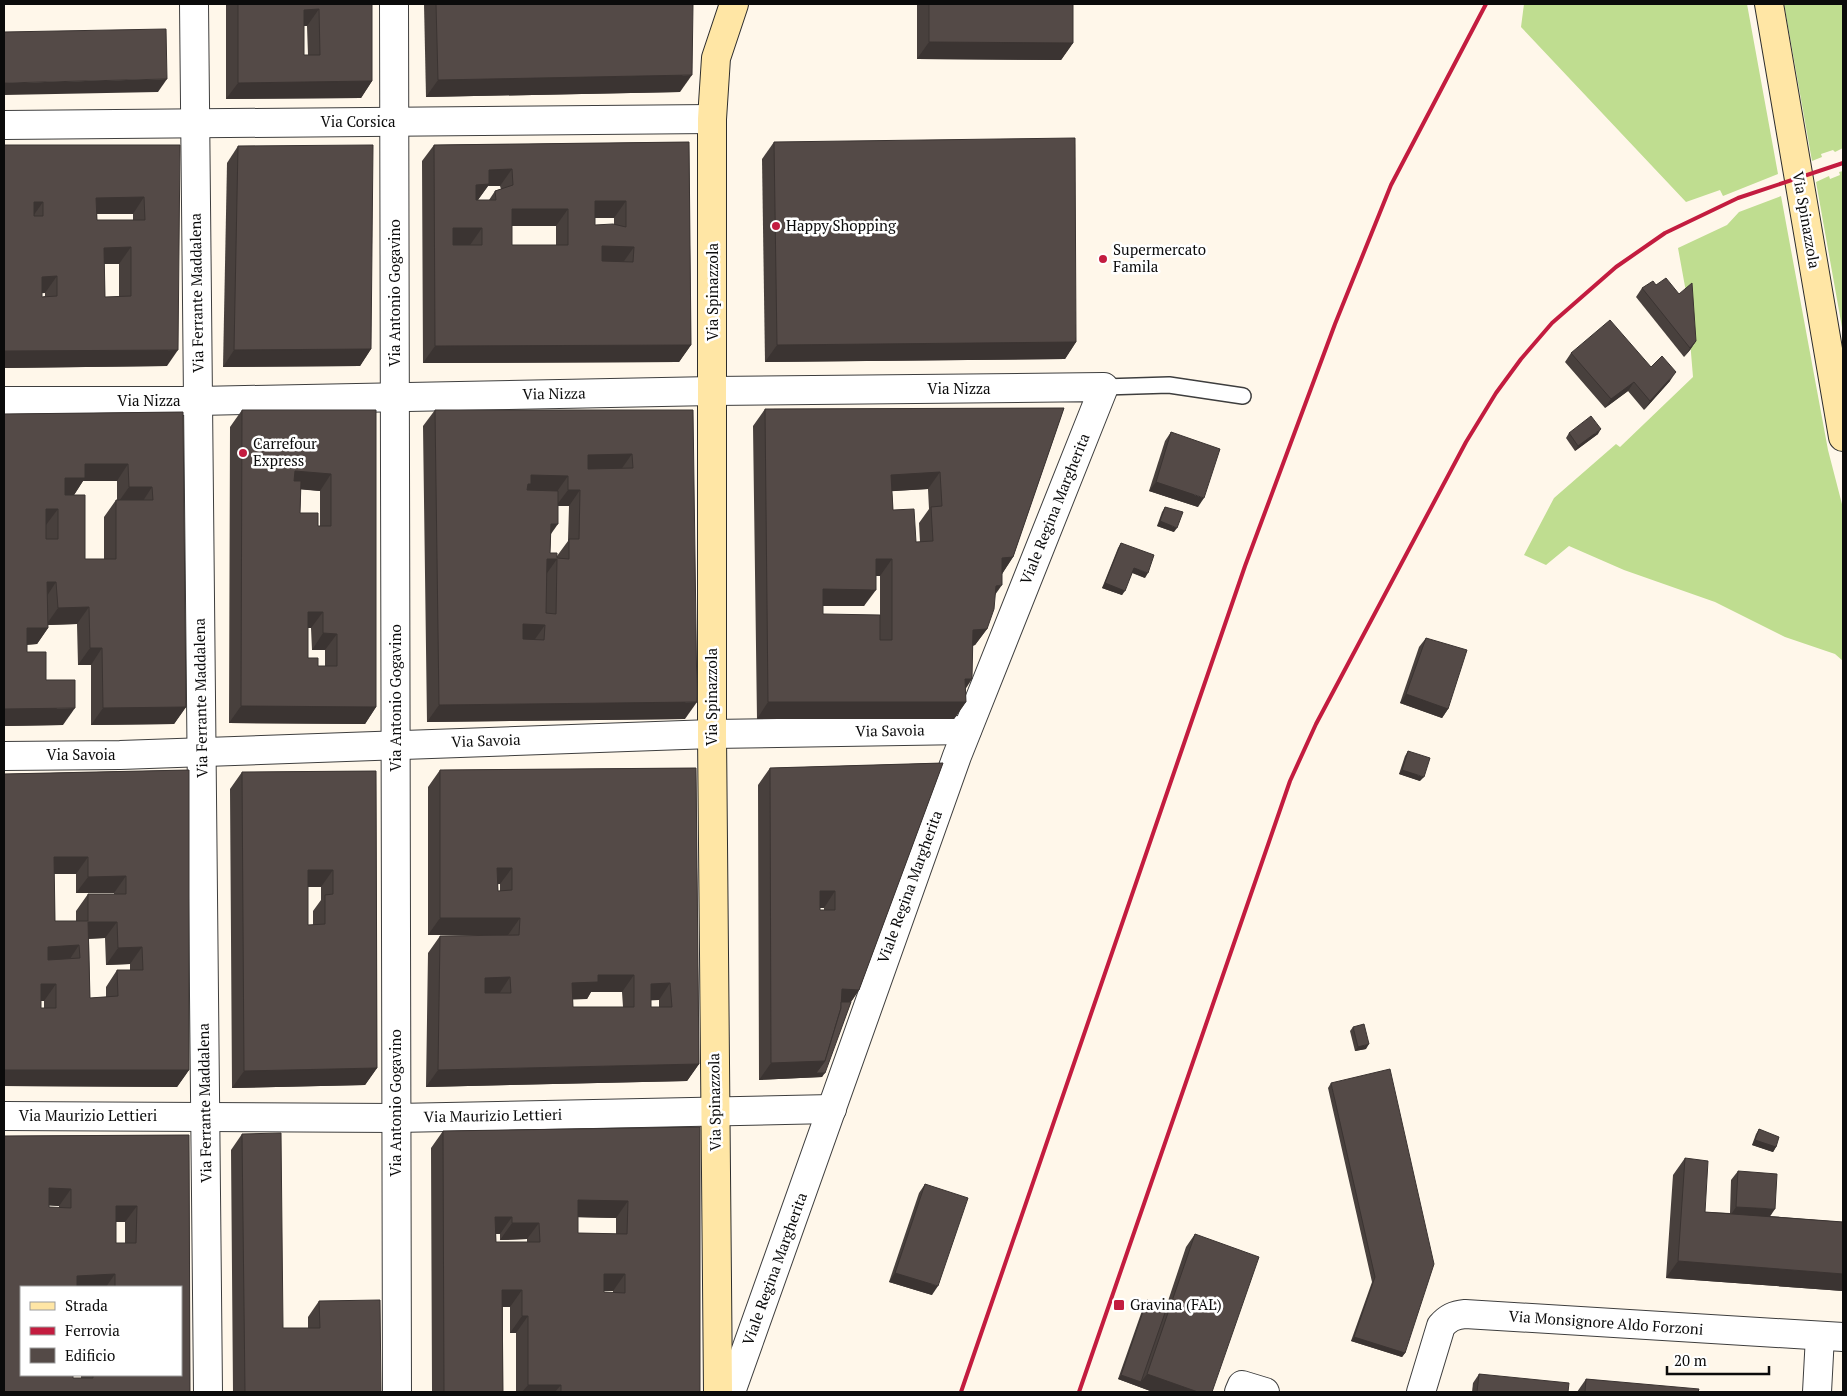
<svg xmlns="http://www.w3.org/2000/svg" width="1847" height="1396" viewBox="0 0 1847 1396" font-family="'PT Serif',serif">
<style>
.forest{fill:#bfdd90}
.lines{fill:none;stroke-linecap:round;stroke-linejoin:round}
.lane-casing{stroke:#3e3e3e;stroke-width:18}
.street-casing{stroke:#3e3e3e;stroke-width:30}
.secondary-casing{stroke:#2d2d2d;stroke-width:30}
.lane{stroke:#fff;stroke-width:15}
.street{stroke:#fff;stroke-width:28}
.secondary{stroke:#ffe6a5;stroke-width:28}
.rail{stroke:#c31c3f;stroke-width:4}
.wall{fill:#48403d;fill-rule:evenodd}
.shaded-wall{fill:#3b3432}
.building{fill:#544a47;stroke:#3b3432;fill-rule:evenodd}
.poi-dot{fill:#c31c3f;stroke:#fff;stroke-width:2}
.labels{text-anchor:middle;stroke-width:5;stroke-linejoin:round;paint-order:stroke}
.street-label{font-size:15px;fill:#0b0b0b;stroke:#fff}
.poi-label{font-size:15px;fill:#0b0b0b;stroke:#fff;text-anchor:start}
</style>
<rect width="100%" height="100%" fill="#fff7ea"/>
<g class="forest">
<polygon points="1524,4 1747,4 1778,174 1723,196 1720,190 1686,202 1521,27"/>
<polygon points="1784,4 1843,4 1843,148 1835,152 1833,150 1821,154 1822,157 1812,161"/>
<polygon points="1843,171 1843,333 1816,182 1829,176 1830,179 1840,175 1839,172"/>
<polygon points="1781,196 1828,450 1843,508 1843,661 1835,654 1785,637 1715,602 1624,570 1569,546 1546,565 1524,555 1554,498 1616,444 1620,447 1693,377 1686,292 1678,248 1727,225 1739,212"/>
</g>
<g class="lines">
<defs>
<polyline id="lane" points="1104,387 1169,385 1243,396"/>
<g id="street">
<polyline points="194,4 208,1392"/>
<polyline points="394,4 397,1392"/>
<polyline points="4,125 712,119"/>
<polyline points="4,401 198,401 713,391 1104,387 957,756 731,1392"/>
<polyline points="4,756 120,755 712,734 967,730"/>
<polyline points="4,1116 396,1118 832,1109"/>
<polyline points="1239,1392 1242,1385 1265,1392"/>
<path d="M1421,1392L1441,1326C1448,1318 1454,1315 1465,1314L1843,1337"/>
<polyline points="1817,1392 1820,1336"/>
</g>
<g id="secondary">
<polyline points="1769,4 1843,437"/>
<polyline points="718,1392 712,734 712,119 716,58 734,4"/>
</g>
</defs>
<use href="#lane" class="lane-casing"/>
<use href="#street" class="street-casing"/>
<use href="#secondary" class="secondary-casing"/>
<use href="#lane" class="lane"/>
<use href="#street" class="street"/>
<use href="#secondary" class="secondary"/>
<g class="rail">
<polyline points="961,1392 1245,566 1335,324 1391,185 1486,4"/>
<polyline points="1079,1392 1290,781 1316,724 1466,442 1496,393 1521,359 1552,323 1616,267 1665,233 1738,198 1843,163"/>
</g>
</g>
<g class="wall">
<path d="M226,4H372V81L361,98L226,99ZM304,26H307L308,55H304Z"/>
<polygon points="424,4 693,4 680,92 426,97"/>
<polygon points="917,4 1073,4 1073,43 1061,60 917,59"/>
<path d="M689,142L691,345L679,362L423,363L422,161L434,145ZM488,186H500L501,189L495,191L489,200H478ZM595,218H614V225H595ZM512,226H556V245H512Z"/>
<polygon points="774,142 1076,342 1065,359 765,362 762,159"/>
<path d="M4,145H180L167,366L4,368ZM97,214H133V220H97ZM104,264H119V297H105ZM42,293H45V296L42,297Z"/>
<polygon points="238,146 371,349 360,366 223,367 227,163"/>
<polygon points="1656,285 1696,341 1690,350 1684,357 1636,297 1642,288"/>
<polygon points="1571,353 1651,367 1670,381 1644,410 1628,391 1605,408 1565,362"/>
<path d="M1064,408L1013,557L1002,574L995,595L987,629L975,645L973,646L965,690L966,702L954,719H757L753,426L765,409ZM928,489L929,509L919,523L920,542H916L893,510L892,491ZM876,576H880V640L823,614V606H864Z"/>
<path d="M242,410H376V707L365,724L229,723L230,427ZM301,489L320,491V526H318L300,513ZM308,628H311L312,650H325V666H318L308,658Z"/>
<path d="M435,410H693L685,719L427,722L423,426ZM558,506H569L568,541L557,556L550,553L551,534Z"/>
<path d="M183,412L186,707L174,724L91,725V665H78L77,624L48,625V628L37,644L27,645V652L46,680L63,725L4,726V414ZM83,481H117V500H116L104,517V559H85L65,495H74Z"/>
<polygon points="1171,432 1198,507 1149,491 1165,441"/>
<polygon points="1569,433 1598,434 1575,451 1566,438"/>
<polygon points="1165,507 1174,532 1157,526 1162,512"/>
<polygon points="1121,543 1145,578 1132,573 1122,595 1102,588 1118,548"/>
<polygon points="1426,638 1448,709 1442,718 1400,703 1419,647"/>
<polygon points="1408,751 1420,781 1399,774 1405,756"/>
<path d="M943,763L859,990L851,1002L822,1077L759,1080L758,785L770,768ZM820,908H824V910H820Z"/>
<path d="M696,768L699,1064L687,1081L426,1087L428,953L440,936L508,935H428V787L440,770ZM498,884H500V891H498ZM591,992H622L623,1007H573V999H587ZM651,1000H659V1007H651Z"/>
<path d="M189,770V1070L177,1087L4,1086V774ZM54,874H76V893H114V894H88L76,911V921H55ZM105,938L106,965L130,964V970H117L106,987V997L90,998L89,939ZM41,1001H44V1008H41Z"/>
<path d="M376,771L377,1068L365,1085L232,1088L230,789L242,772ZM308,887H321V900L313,911V925H308Z"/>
<polygon points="1353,1027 1366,1049 1355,1051 1350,1031"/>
<polygon points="1331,1083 1405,1353 1402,1357 1351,1341 1372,1282 1328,1088"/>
<path d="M700,1127V1392H516V1333H510V1307H503V1392H432L431,1148L443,1131ZM578,1217L616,1218V1234L578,1233ZM496,1234H500V1240L527,1239V1242H496ZM604,1291H613V1293L604,1292Z"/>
<polygon points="1759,1129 1776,1147 1773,1152 1752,1145 1756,1134"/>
<polygon points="242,1134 283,1328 308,1328 308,1317 319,1301 381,1392 233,1392 231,1150"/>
<path d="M189,1135L190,1392H4V1136ZM49,1205L59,1206V1208L49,1207ZM116,1222H125V1243H116ZM21,1287H181V1375H81V1378H73Z"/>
<polygon points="1685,1158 1705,1212 1730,1213 1731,1180 1738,1171 1770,1216 1843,1222 1843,1291 1666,1278 1673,1175"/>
<polygon points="925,1184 932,1295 889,1282 919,1193"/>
<polygon points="1195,1234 1212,1392 1153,1392 1118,1379 1144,1305 1147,1300 1166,1307 1186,1247"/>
<polygon points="1479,1374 1568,1392 1472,1392 1473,1383"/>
<polygon points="1586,1379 1698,1392 1577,1392"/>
</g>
<g class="shaded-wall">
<polygon points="319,9 307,26 292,26 304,10"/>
<polygon points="929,42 1073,43 1061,60 917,59"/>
<polygon points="692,75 680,92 426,97 438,80"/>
<polygon points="167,79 158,92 4,95 4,83"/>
<polygon points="372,81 361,98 226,99 238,83"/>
<polygon points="512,169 500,186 488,186 477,201 464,202 476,185 489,170"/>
<polygon points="144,197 133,214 84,214 96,198"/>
<polygon points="595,201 626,201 614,218 583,218"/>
<polygon points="34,202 43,202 31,219"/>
<polygon points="512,209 568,209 556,226 500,226"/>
<polygon points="453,228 482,228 470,245 441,245"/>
<polygon points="602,246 634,247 622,264 590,263"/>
<polygon points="131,247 119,264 92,264 104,248"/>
<polygon points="57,276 45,293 31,294 42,277"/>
<polygon points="1696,341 1690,350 1684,357 1690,348"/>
<polygon points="1076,342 1065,359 765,362 777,345"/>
<polygon points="691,345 679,362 423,363 435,346"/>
<polygon points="371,349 360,366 223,367 234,350"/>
<polygon points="178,350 167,366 4,368 4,351"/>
<polygon points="1676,372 1670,381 1644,410 1650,401"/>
<polygon points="1634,382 1628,391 1605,408 1611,399"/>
<polygon points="1601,429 1598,434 1575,451 1578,446"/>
<polygon points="632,454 620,471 576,472 588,455"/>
<polygon points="85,464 128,464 117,481 83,481 74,495 53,495 65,478"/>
<polygon points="295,471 331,474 320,491 283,488"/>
<polygon points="940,472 928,489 879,492 891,475"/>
<polygon points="531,475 568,476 556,493 516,500"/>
<polygon points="1156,482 1204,498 1198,507 1149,491"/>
<polygon points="129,487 152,487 141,504 117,504"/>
<polygon points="568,490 580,490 569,506 556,506"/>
<polygon points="46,509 58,509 46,525"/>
<polygon points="1160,521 1177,528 1174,532 1157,526"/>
<polygon points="551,524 558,524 546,541"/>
<polygon points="1013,557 1002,574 1002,558"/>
<polygon points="547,559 557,559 545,576"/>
<polygon points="876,559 892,559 880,576 864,576"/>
<polygon points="1134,568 1148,573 1145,578 1131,572"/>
<polygon points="47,582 56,582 45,599"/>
<polygon points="1105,583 1125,591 1122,595 1102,588"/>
<polygon points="1002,585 990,602 996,586"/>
<polygon points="823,589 876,590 864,606 812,606"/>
<polygon points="89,607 77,624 46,625 58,608"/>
<polygon points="308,612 323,612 311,628 297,628"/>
<polygon points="523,624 545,625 533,642 511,641"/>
<polygon points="27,628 48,628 37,644 16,645"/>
<polygon points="987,629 975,645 961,646 973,630"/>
<polygon points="323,633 337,634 325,650 312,650"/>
<polygon points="90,648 102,648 91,665 78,665"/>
<polygon points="965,679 972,679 961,696"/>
<polygon points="1406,694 1448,709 1442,718 1400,703"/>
<polygon points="697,702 685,719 427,722 439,705"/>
<polygon points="768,702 966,702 954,719 757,719"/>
<polygon points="241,706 376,707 365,724 229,723"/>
<polygon points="186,707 174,724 91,725 103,708"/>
<polygon points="75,708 63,725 4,726 4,709"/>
<polygon points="1402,770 1424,777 1420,781 1399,774"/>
<polygon points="54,857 88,857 76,874 42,874"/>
<polygon points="497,868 512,868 500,884 486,885"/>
<polygon points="308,870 333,870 321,887 296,887"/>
<polygon points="126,876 114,893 76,893 88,877"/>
<polygon points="820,891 835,891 824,908 808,908"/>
<polygon points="440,918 520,918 508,935 428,935"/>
<polygon points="88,922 117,922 105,938 76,939"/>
<polygon points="79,945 68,962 36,963 48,947"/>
<polygon points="142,947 130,964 106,965 118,948"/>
<polygon points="598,975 634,975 622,992 591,992 587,999 561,1000 572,983"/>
<polygon points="510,977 499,994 473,995 485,978"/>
<polygon points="670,983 659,1000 639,1001 651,984"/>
<polygon points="41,984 56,984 44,1001 29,1000"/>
<polygon points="842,989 859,990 848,1006 833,1006"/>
<polygon points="1369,1044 1366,1049 1355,1051 1358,1047"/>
<polygon points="825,1061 825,1073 822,1077 759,1080 771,1063"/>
<polygon points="699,1064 687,1081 426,1087 438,1070"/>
<polygon points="377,1068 365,1085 232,1088 244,1071"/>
<polygon points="4,1070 189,1070 177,1087 4,1086"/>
<polygon points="1755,1140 1776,1147 1773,1152 1752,1145"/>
<polygon points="49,1188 71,1189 59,1206 37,1205"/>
<polygon points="578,1200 628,1201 616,1218 566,1217"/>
<polygon points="116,1206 137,1206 125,1222 105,1222"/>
<polygon points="1736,1207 1775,1209 1769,1218 1730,1216"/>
<polygon points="495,1217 512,1217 500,1234 484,1234"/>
<polygon points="512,1223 539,1223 527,1239 500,1240"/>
<polygon points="1678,1261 1843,1274 1843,1291 1666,1278"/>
<polygon points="895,1273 938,1286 932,1295 889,1282"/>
<polygon points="115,1274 106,1287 69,1287 77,1276"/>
<polygon points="604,1274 625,1274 613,1291 592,1291"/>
<polygon points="502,1290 522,1290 510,1307 491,1307"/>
<polygon points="522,1316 528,1316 516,1333 510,1333"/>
<polygon points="1354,1337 1405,1353 1402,1357 1351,1341"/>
<polygon points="1147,1374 1198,1392 1153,1392 1118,1379 1121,1375 1141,1382"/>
<polygon points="528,1385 561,1385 555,1392 522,1392"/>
</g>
<g class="building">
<path d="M238,4H372V81L238,83ZM319,9L320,55H304V10Z"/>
<polygon points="436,4 693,4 692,75 438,80"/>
<polygon points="929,4 1073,4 1073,43 929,42"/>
<polygon points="166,29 167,79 4,83 4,32"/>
<polygon points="1075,138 1076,342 777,345 774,142"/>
<path d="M689,142L691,345L435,346L434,145ZM512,169L513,185L495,191L496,200H476V185L489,184V170ZM595,201H626V227L613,224L595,225ZM512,209H568V245H512ZM453,228H482V245H453ZM602,246L634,247L633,262L602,261Z"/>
<path d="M4,145H180L178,350L4,351ZM144,197L145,220H97L96,198ZM34,202H43V216H34ZM131,247V296L105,297L104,248ZM57,276V296L42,297V277Z"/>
<polygon points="373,145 371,349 234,350 238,146"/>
<polygon points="1666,278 1679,294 1692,283 1696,341 1690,348 1642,288 1653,281 1656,285"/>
<polygon points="1610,320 1651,367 1662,356 1676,372 1650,401 1634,382 1611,399 1571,353"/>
<path d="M1064,408L1013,557L1002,558V585L996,586L994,609L987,629L973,630L972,679H965L966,702H768L765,409ZM940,472L942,506L931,507L933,541L916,542L914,509L893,510L891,475ZM876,559H892V640H880V615L823,614V589L876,590Z"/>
<path d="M242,410H376V707L241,706ZM295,471L331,474V526H318V513H300L301,481H294ZM308,612H323V633L337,634V666H318V658H308Z"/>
<path d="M435,410H693L697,702L439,705ZM632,454L633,468L588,469V455ZM531,475L568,476V490H580L579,539H569V559L557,558V553H550L551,524H558V491L527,490L528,484H531ZM547,559H557L556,614L546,613ZM523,624L545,625L544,640L523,639Z"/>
<path d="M183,412L186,707L103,708L102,648H90L89,607L58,608L56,582H47L48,628H27V652H46V680H75V708L4,709V414ZM85,464H128L129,487H152L153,500H116V559H85V495H65V478H85ZM46,509H58V539H46Z"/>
<polygon points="1591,416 1601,429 1578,446 1569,433"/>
<polygon points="1171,432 1220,449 1204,498 1156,482"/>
<polygon points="1165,507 1183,512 1177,528 1160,521"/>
<polygon points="1121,543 1154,555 1148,573 1134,568 1125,591 1105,583"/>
<polygon points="1426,638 1467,650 1448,709 1406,694"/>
<polygon points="1408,751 1430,758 1424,777 1402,770"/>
<path d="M943,763L859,990L842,989L841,1008L825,1061L771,1063L770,768ZM820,891H835V910H820Z"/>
<path d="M696,768L699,1064L438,1070L440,936L519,935L520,918H440V770ZM497,868H512V890L498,891ZM598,975H634V1007H573L572,983L598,982ZM510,977L511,993H485V978ZM670,983L672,1007H651V984Z"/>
<path d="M189,770V1070H4V774ZM54,857H88V877L126,876V894H88V921H55ZM88,922H117L118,948L142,947L143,970H117L118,996L90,998ZM79,945L80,958L48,960V947ZM41,984H56V1008H41Z"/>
<path d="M376,771L377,1068L244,1071L242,772ZM308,870H333V894L325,895V924L308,925Z"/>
<polygon points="841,1002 851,1002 825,1073 816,1073 825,1061 841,1008"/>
<polygon points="1364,1024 1369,1044 1358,1047 1353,1027"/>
<polygon points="1390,1069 1434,1264 1405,1353 1354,1337 1375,1277 1331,1083"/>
<path d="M700,1127V1392H561V1385H528V1316H522V1290H502L503,1392H444L443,1131ZM578,1200L628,1201L627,1234L578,1233ZM495,1217H512V1223H539L540,1242H496ZM604,1274H625V1293L604,1292Z"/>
<polygon points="1759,1129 1779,1137 1776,1147 1755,1140"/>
<polygon points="281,1133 283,1328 320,1328 319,1301 380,1300 381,1392 245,1392 242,1134"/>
<path d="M189,1135L190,1392H4V1136ZM49,1188L71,1189V1208L49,1207ZM116,1206H137L136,1243H116ZM115,1274V1287H181V1375H93V1378H73V1375H21V1287H77V1276Z"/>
<polygon points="1685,1158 1708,1161 1705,1212 1843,1222 1843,1274 1678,1261"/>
<polygon points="1738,1171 1777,1174 1775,1209 1736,1207"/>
<polygon points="925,1184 968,1198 938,1286 895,1273"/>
<polygon points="1195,1234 1259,1257 1212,1392 1198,1392 1147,1374"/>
<polygon points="1147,1300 1167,1307 1141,1382 1121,1375"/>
<polygon points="1479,1374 1569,1383 1568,1392 1477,1392"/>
<polygon points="1586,1379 1699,1389 1698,1392 1585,1392"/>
</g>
<g class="poi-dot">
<circle cx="776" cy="226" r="5"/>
<circle cx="1103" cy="259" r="5"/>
<circle cx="243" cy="453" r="5"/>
<rect x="1113" y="1299" width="12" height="12" rx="2.5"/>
</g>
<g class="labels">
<g class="street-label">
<text x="358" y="127">Via Corsica</text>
<text transform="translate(1806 220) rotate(80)" y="5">Via Spinazzola</text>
<text transform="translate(713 292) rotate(-90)" y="5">Via Spinazzola</text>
<text transform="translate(197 293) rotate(-91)" y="5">Via Ferrante Maddalena</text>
<text transform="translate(395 293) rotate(-90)" y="5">Via Antonio Gogavino</text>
<text x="959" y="394">Via Nizza</text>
<text transform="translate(554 394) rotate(-1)" y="5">Via Nizza</text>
<text x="149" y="406">Via Nizza</text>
<text transform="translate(1055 509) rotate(-68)" y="5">Viale Regina Margherita</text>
<text transform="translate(712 697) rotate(-90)" y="5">Via Spinazzola</text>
<text transform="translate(201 698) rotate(-91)" y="5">Via Ferrante Maddalena</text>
<text transform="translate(396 698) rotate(-90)" y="5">Via Antonio Gogavino</text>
<text transform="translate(890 731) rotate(-1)" y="5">Via Savoia</text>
<text transform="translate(486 741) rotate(-2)" y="5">Via Savoia</text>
<text x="81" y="760">Via Savoia</text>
<text transform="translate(910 887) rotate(-70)" y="5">Viale Regina Margherita</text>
<text transform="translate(715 1102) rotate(-91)" y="5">Via Spinazzola</text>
<text transform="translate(205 1103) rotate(-91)" y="5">Via Ferrante Maddalena</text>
<text transform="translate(396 1103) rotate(-90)" y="5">Via Antonio Gogavino</text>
<text x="88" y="1121">Via Maurizio Lettieri</text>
<text transform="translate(493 1116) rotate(-1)" y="5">Via Maurizio Lettieri</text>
<text transform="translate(775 1269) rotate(-70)" y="5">Viale Regina Margherita</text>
<text transform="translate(1606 1323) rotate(4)" y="5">Via Monsignore Aldo Forzoni</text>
</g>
<g class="poi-label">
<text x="786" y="231">Happy Shopping</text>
<text x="1113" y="255">Supermercato<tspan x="1113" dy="17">Famila</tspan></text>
<text x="253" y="449">Carrefour<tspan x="253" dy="17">Express</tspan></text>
<text x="1130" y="1310">Gravina (FAL)</text>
</g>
</g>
<rect width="1847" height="1396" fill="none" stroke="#0b0b0b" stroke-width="10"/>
<rect x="20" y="1286" width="162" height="90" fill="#ffffff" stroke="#9d9d9d"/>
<rect x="30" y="1302" width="25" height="8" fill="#ffe6a5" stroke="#9d9d9d"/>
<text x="65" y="1311" font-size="15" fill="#0b0b0b">Strada</text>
<rect x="30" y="1327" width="25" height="8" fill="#c31c3f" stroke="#9d9d9d"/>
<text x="65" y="1336" font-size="15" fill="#0b0b0b">Ferrovia</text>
<rect x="30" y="1348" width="25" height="15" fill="#544a47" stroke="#9d9d9d"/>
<text x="65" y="1361" font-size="15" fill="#0b0b0b">Edificio</text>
<path d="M1667 1366v8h102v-8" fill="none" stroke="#0b0b0b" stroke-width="2.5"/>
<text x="1674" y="1366" font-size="15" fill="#0b0b0b" stroke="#ffffff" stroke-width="4" paint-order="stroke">20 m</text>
</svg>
